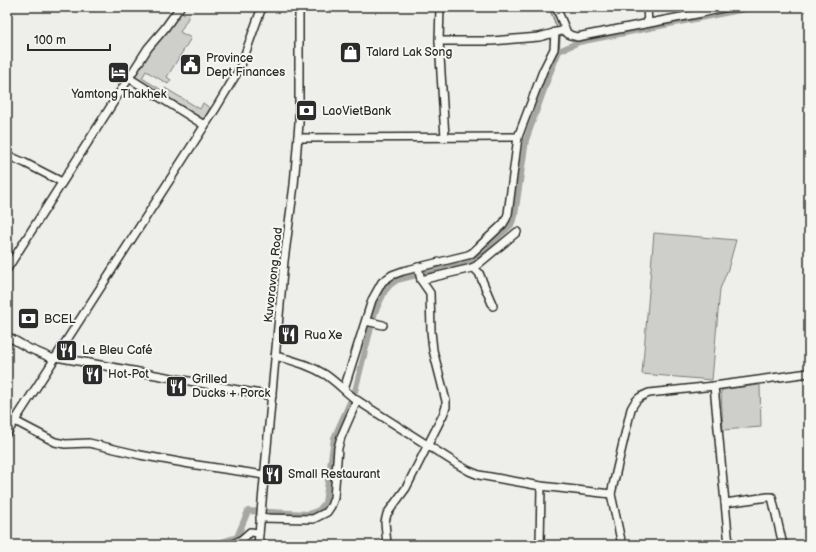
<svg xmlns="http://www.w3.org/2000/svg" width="816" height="552" viewBox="0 0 816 552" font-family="'Balsamiq Sans',sans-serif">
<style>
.green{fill:#cececa;stroke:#7c7c7a}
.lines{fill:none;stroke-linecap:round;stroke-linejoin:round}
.stream{stroke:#757573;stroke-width:1.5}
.canal{stroke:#a6a6a3;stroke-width:6}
.minor-casing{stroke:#2b2b2b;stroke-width:10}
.minor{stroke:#f6f6f2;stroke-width:7}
.labels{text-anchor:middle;stroke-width:4;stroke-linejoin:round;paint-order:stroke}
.poi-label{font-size:12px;fill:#2b2b2b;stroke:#f6f6f2;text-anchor:start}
.street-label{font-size:12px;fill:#2b2b2b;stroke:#f6f6f2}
</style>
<rect width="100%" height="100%" fill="#eeeeea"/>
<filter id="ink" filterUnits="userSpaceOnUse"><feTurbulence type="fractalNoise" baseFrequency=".025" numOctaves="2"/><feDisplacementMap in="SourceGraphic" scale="8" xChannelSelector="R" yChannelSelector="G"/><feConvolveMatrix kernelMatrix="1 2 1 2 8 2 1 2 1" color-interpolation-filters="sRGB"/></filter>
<g filter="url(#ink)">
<g class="green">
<polygon points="179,11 189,16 180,32 191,38 167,77 171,80 168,84 146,71 142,78 163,91 165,88 200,109 203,103 210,108 205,117 203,119 134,79 134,77 150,49"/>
<polygon points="654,233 736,240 728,269 720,289 712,380 642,374"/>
<polygon points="760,385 761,427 723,430 721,391 725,389"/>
</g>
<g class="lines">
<g class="stream">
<polyline points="549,7 558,30"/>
<polyline points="559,51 560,35"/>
</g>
<polyline class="canal" points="212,545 237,537 248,511 309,514 319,510 325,503 334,438 355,391 375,312 385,291 390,285 397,280 468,262 481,253 511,225 515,215 526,140 550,73 559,51 579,42 755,7"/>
<defs>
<g id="minor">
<polyline points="440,7 439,41 445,137"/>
<polyline points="556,7 567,33 570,35 577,37 702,13 727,7"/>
<polyline points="647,7 648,23"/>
<polyline points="439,41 492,41 539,37 565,30"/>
<polyline points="129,78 204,125"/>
<polyline points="298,138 518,137"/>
<polyline points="7,155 25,163 62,182"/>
<polyline points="472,268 475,269 479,273 493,306"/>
<polyline points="7,269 148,48 165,28 180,7"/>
<polyline points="421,280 472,268 476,266 517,232"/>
<polyline points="366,321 383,325"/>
<polyline points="7,336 28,348 54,359"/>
<path d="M275,356C293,360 310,365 326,375C336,382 345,391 355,399L457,464L469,471L479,475L541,486L611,494"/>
<polyline points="56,357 272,396"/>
<polyline points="714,386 729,545"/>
<polyline points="344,389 372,300 382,282 392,275 403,271 468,255 472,253 503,224 506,219 508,214 518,137 543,71 554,49 555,32"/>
<polyline points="15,421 55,442 65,444 89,443 140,455 190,464 264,475"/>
<polyline points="7,433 216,108 240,68 262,7"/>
<polyline points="725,503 768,497 772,497 783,545"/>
<polyline points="260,518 313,519 327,512 331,506 334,498 338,448 341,437 355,405 358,401"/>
<polyline points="258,543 268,545"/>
<polyline points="231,545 241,540 250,532 259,533"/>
<polyline points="258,545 284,261 294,185 299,123 299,7"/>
<polyline points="387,545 385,522 387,514 406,488 443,415 446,407 446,401 433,350 431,331 430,293 421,280 418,267"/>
<polyline points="540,545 541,486"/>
<path d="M622,545L611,494L631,409C636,399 639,397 649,393L714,386L809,373"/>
</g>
</defs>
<use href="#minor" class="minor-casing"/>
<use href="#minor" class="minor"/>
</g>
</g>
<defs>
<symbol id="shop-square" viewBox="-11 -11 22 22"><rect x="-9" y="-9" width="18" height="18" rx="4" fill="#2b2b2b" stroke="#f6f6f2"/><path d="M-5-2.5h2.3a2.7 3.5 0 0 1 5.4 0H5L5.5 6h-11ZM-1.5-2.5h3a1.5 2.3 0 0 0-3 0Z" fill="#fff"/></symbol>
<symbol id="civic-square" viewBox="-11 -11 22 22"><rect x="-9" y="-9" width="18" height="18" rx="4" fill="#2b2b2b" stroke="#f6f6f2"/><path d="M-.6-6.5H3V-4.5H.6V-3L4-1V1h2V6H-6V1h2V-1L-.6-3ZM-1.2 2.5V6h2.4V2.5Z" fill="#fff"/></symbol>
<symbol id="hotel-square" viewBox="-11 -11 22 22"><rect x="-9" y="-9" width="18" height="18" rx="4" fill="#2b2b2b" stroke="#f6f6f2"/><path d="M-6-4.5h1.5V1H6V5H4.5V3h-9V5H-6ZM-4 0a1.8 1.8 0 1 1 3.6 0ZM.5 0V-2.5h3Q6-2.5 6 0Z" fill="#fff"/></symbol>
<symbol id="bank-square" viewBox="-11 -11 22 22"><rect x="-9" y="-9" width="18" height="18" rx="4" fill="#2b2b2b" stroke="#f6f6f2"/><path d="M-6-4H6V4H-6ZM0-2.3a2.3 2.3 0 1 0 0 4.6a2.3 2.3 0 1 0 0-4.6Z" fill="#fff"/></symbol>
<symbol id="restaurant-square" viewBox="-11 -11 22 22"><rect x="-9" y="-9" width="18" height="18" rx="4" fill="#2b2b2b" stroke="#f6f6f2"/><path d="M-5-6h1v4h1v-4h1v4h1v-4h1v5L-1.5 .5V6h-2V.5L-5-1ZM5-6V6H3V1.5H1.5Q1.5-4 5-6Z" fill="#fff"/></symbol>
</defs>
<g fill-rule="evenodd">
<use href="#shop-square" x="338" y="40" width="25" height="25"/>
<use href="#civic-square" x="178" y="52" width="25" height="25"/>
<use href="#hotel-square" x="106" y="60" width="25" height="25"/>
<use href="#bank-square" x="294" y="98" width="25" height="25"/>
<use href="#bank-square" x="16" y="306" width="25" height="25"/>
<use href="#restaurant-square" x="276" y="322" width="25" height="25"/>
<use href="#restaurant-square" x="54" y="338" width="25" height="25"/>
<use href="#restaurant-square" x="80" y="362" width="25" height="25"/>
<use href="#restaurant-square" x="164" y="374" width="25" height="25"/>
<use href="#restaurant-square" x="260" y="462" width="25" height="25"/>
</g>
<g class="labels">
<g class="poi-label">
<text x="366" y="56">Talard Lak Song</text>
<text x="206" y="62">Province<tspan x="206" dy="14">Dept Finances</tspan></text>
<text x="119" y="98" text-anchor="middle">Yamtong Thakhek</text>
<text x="322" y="115">LaoVietBank</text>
<text x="44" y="323">BCEL</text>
<text x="304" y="339">Rua Xe</text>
<text x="82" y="354">Le Bleu Café</text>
<text x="108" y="378">Hot-Pot</text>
<text x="192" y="383">Grilled<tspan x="192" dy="14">Ducks + Porck</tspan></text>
<text x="288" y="478">Small Restaurant</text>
</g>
<g class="street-label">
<text transform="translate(273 275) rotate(-84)" y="4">Kuvoravong Road</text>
</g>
</g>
<rect width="816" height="552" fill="none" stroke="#f6f6f2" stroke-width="24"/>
<rect x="12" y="12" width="792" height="528" fill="none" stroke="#2b2b2b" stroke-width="1.5" filter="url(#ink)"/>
<path d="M28 44v6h82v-6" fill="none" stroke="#2b2b2b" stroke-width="2"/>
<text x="34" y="44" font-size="12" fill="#2b2b2b" stroke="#f6f6f2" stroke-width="3" paint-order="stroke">100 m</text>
</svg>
